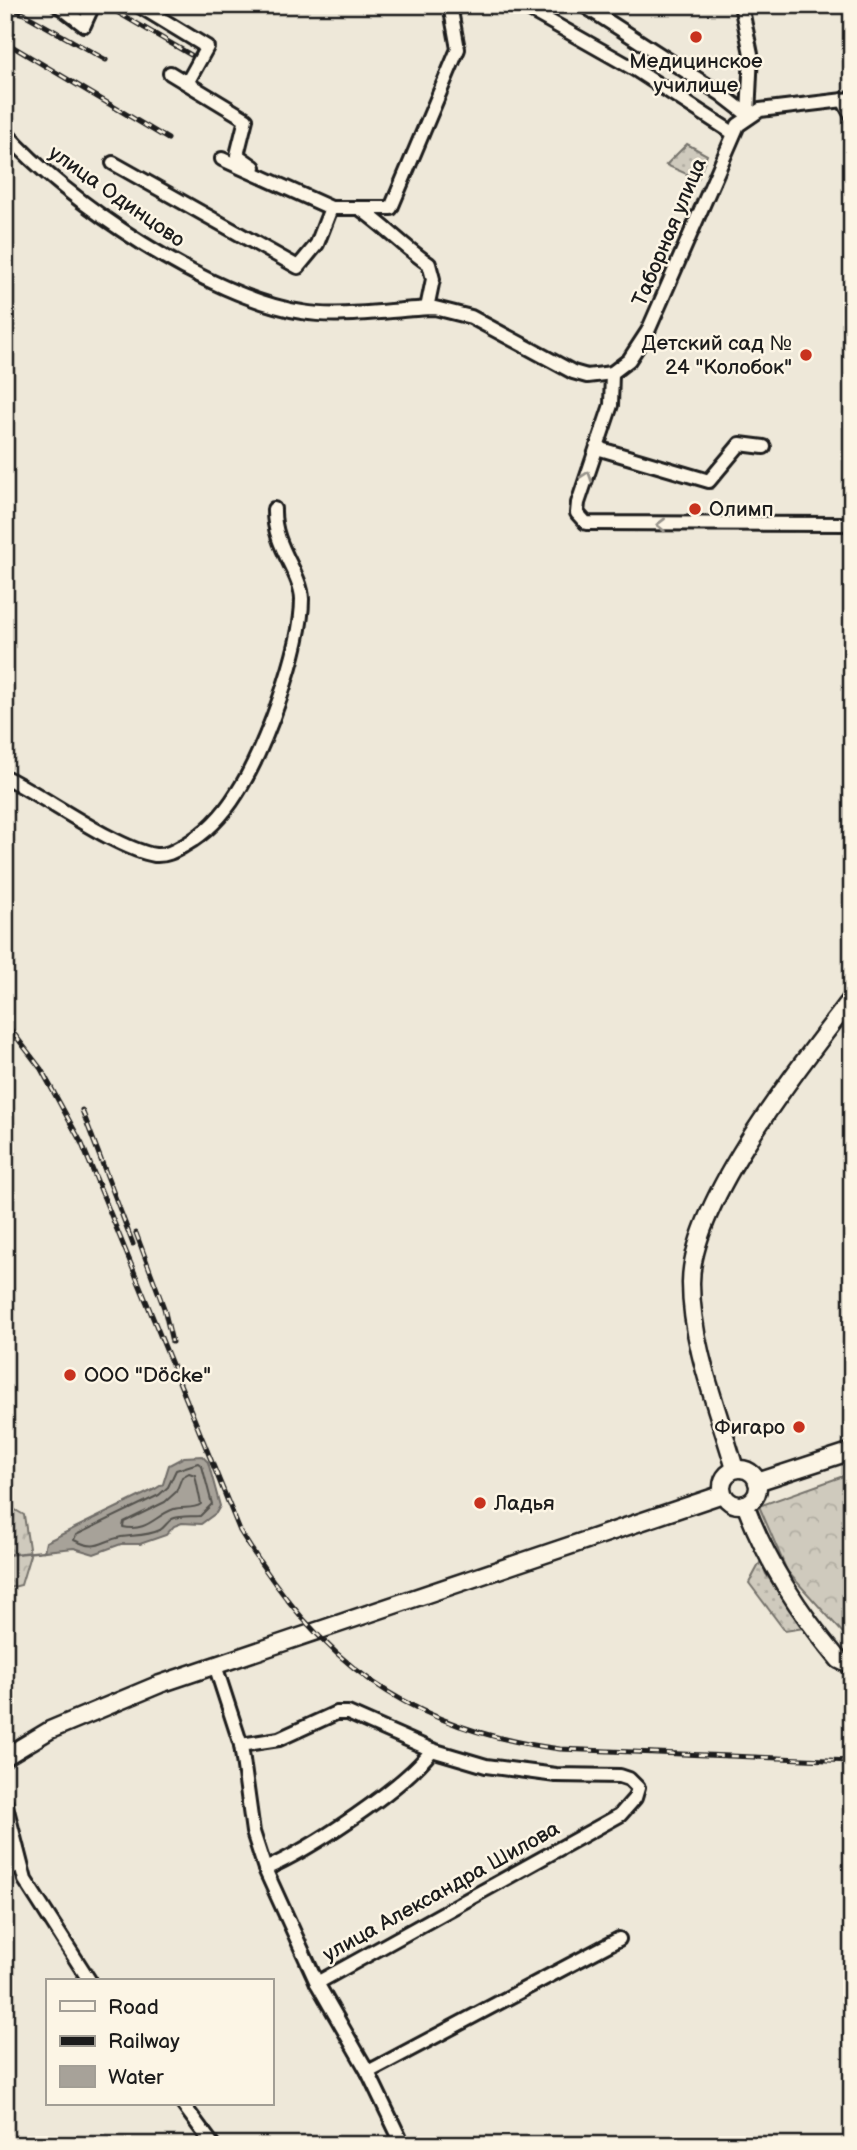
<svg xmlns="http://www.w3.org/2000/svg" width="857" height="2150" viewBox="0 0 857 2150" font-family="'Balsamiq Sans',sans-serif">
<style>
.grass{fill:url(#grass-dots);stroke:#76736c;stroke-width:2}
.forest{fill:url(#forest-crowns);stroke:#76736c;stroke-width:2}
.water{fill:#a7a299;stroke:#6f6c67;stroke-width:2}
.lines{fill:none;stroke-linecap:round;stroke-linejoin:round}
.shore{stroke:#54524e;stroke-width:2}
.stream{stroke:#6f6c67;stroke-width:2.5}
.minor-casing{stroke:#1c1c1c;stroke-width:18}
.major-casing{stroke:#1c1c1c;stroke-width:21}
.minor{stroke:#fcf5e5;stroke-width:12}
.major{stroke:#fcf5e5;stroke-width:16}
.rail-casing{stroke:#1c1c1c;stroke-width:5}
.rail{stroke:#fcf5e5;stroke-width:2.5;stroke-dasharray:8;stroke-linecap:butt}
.oneway{stroke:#97938b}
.poi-dot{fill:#c8321e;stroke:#fcf5e5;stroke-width:2.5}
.labels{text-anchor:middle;stroke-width:5;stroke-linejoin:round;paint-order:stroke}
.poi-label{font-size:21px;fill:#1c1c1c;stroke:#fcf5e5;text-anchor:start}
.street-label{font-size:21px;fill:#1c1c1c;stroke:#fcf5e5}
</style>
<defs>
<pattern id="grass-dots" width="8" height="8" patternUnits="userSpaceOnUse" patternTransform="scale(1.75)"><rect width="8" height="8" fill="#cfcabd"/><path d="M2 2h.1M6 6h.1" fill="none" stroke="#b1ada2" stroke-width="1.8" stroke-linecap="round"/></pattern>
<pattern id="forest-crowns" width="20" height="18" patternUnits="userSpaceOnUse" patternTransform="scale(1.75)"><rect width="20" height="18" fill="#cfcabd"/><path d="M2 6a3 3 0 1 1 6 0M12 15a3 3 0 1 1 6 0" fill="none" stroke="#b1ada2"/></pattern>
</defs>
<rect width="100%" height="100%" fill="#eee8d9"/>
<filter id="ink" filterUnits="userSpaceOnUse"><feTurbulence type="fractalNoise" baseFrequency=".0143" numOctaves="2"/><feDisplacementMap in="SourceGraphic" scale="14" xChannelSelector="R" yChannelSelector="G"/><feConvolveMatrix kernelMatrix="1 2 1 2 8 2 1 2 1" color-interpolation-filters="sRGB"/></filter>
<g filter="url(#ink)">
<g class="grass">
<polygon points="687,144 707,155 698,179 666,165"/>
<polygon points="761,1561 766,1574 804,1628 785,1631 749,1583"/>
</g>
<g class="forest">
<polygon points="852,1473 852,1643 787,1571 759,1506"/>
<polygon points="5,1504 24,1515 30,1555 21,1585 5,1589"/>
</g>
<polygon class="water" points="202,1456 208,1462 220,1506 216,1513 201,1524 182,1523 174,1526 166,1535 140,1544 121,1544 94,1554 74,1548 44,1551 46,1542 155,1489 163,1484 169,1465 184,1457"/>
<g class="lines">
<g class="shore">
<path d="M198,1463L202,1466L212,1504L200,1516C191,1517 181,1515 172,1519C167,1522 165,1527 160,1530C147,1536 135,1535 121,1537C100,1541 98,1552 74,1540L76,1535L159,1495L168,1487L176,1470Z"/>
<path d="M189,1473L195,1475L201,1504C193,1510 183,1506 174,1509C154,1516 148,1532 123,1527L124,1522L165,1502L176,1492L182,1477Z"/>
</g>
<polyline class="stream" points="5,1555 44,1551"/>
<defs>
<g id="minor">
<polyline points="58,5 84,25 93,5"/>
<polyline points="138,5 207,47 187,83"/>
<polyline points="521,5 636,70 733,133"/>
<polyline points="583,5 721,94 748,115"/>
<polyline points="741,5 751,54 748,115"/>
<polyline points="170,73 246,119 237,155 254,167"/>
<polyline points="843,100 852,116"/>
<path d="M5,132C66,202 210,298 302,312C342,319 394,309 435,308L471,317L573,372L587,376L612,373L629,360L648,331L738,125L760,110L852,99"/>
<polyline points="222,159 331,208 391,208 458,49 450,5"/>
<polyline points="113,163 298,267 317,244 331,208"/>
<path d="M359,208C384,225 404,247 429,264L433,279L427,308"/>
<polyline points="612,373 611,405 578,503 577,513 586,523 852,524"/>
<polyline points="597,448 709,481 740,444 764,447"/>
<path d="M5,777C44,796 116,849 155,855C167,856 176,850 185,845C206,833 224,814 237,793C264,751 302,649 302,599C301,572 273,547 274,509"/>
<polyline points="215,1665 241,1745 253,1832 265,1869 317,1983 368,2072 403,2145"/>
<polyline points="241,1745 279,1739 336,1713 348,1713 432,1750 486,1766 556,1775 620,1776 629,1779 638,1788 635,1798 620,1815 317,1983"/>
<polyline points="5,1802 25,1880 89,1980"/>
<path d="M265,1869C309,1850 404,1788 432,1750"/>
<polyline points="5,1871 19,1864"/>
<polyline points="368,2072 619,1939"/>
<polyline points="182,2103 213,2145"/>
</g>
<g id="major">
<path d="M735,1469C718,1409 691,1346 691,1283C691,1201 802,1063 852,998"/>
<circle cx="740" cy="1487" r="18"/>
<polyline points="757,1482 852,1451"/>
<path d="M745,1504C767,1563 799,1612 839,1660L852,1666"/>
<polyline points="5,1757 50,1730 160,1684 723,1494"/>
</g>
</defs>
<use href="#minor" class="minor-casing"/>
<use href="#major" class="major-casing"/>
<use href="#minor" class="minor"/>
<use href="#major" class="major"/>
<defs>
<g id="rail">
<polyline points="8,5 106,60"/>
<polyline points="105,5 191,55"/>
<polyline points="5,42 168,139"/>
<path d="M5,1022L41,1069L82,1144L240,1531C320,1662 406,1729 560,1749L852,1761"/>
<polyline points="82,1110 133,1244"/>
<polyline points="136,1233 164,1308 172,1342"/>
</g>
</defs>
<use href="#rail" class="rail-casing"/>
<use href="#rail" class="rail"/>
</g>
<defs><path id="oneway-chevron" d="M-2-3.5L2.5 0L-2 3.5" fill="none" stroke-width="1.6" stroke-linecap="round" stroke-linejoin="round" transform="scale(1.75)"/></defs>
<g class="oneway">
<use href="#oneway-chevron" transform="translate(587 476) rotate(-71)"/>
<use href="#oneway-chevron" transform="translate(661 525) rotate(-179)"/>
</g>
</g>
<g class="poi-dot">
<circle cx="696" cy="37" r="7"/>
<circle cx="806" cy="355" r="7"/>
<circle cx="695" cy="509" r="7"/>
<circle cx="70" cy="1375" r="7"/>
<circle cx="799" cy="1427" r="7"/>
<circle cx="480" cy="1503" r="7"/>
</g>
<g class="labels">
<g class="poi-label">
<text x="696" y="68" text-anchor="middle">Медицинское<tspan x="696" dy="24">училище</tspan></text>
<text x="792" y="350" text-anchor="end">Детский сад №<tspan x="792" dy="24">24 "Колобок"</tspan></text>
<text x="709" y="516">Олимп</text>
<text x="84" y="1382">ООО "Döcke"</text>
<text x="785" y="1434" text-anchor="end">Фигаро</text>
<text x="494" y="1510">Ладья</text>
</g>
<g class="street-label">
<text transform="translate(117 196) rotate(35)" y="7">улица Одинцово</text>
<text transform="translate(669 232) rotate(-67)" y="7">Таборная улица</text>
<text transform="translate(441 1891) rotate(-29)" y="7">улица Александра Шилова</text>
</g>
</g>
<rect width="857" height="2150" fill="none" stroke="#fcf5e5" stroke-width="28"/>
<rect x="14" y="14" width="829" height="2122" fill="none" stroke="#1c1c1c" stroke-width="2.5" filter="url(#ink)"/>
<rect x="46" y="1979" width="228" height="126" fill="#fcf5e5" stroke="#a29e95" stroke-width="2"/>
<rect x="60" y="2001" width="35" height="10" fill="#fcf5e5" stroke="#a29e95" stroke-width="2"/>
<text x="108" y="2014" font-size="21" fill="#1c1c1c">Road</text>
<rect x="60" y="2036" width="35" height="10" fill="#1c1c1c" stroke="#a29e95" stroke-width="2"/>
<text x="108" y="2048" font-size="21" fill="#1c1c1c">Railway</text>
<rect x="60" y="2066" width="35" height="21" fill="#a7a299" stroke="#a29e95" stroke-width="2"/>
<text x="108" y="2084" font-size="21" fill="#1c1c1c">Water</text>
</svg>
